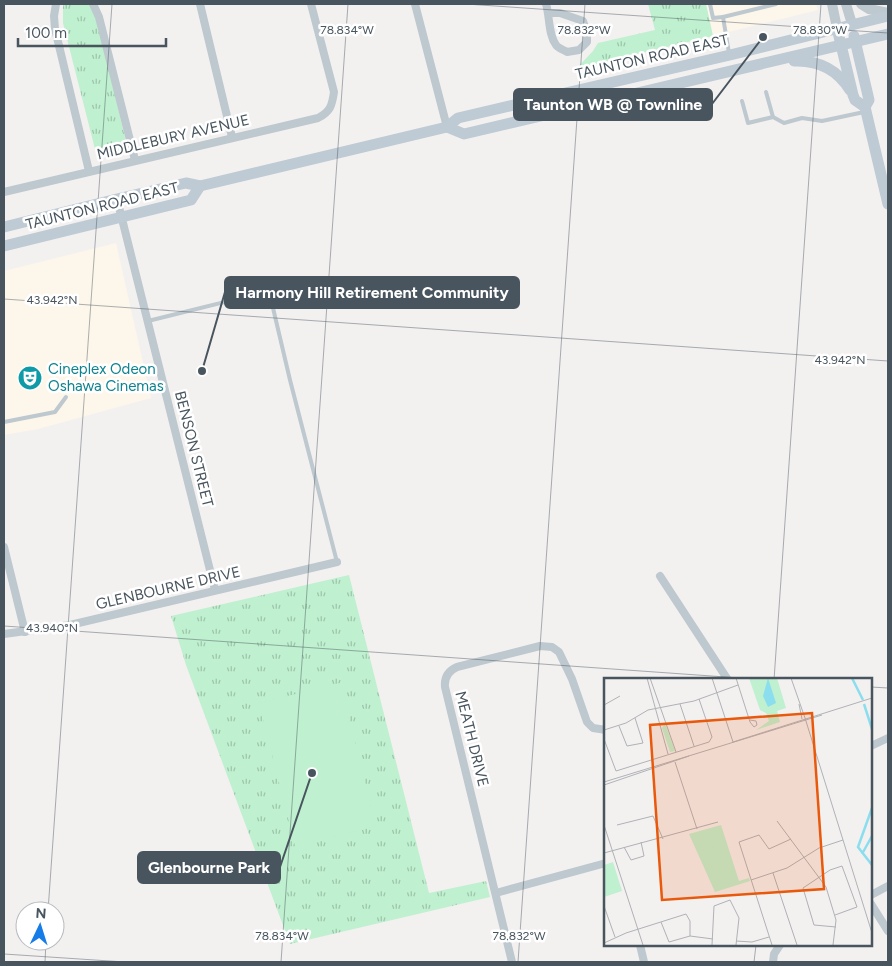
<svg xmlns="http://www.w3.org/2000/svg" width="892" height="966" viewBox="0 0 892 966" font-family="Figtree,sans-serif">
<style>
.commercial{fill:#fdf6eb}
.grass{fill:url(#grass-tufts)}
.pitch{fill:#bff0cf}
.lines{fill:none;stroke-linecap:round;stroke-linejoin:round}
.service{stroke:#bec8cf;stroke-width:4}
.minor{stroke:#bec8cf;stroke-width:8}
.tertiary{stroke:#bec8cf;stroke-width:10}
.secondary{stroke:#becad4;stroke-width:11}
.ticks{fill:none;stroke:#48555e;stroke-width:1;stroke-opacity:0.45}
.labels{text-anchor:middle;stroke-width:5;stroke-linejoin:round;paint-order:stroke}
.street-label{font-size:15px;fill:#48555e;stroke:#fff}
.culture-label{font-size:15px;fill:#0d838f;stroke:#fff;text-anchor:start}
.inset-river{fill:none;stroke:#8bdeee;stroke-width:2.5}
.inset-road{fill:none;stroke:#afb2b6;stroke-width:1}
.view{fill:#e8590c;fill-opacity:0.15;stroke:#e8590c;stroke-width:2.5}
.inset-edge{fill:none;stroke:#48555e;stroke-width:2.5}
.ticks-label{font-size:12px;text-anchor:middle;fill:#48555e;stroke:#fff;stroke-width:5;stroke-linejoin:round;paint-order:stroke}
.leader{fill:none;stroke:#48555e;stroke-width:2}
.callout-dot{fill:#48555e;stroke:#fff;stroke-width:2}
.callout{fill:#48555e;stroke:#48555e;stroke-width:2}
.callout-label{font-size:16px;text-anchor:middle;font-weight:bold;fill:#fff}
</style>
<defs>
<pattern id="grass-tufts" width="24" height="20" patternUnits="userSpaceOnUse" patternTransform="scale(1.25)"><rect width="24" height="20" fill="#bff0cf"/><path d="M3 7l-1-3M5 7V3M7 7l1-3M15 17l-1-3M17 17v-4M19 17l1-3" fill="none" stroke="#9dc5ab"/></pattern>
</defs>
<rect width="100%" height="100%" fill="#f3f0f0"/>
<g class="commercial">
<polygon points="706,4 816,4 818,10 713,36"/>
<polygon points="116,243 151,398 38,429 4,435 4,271"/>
</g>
<g class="grass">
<polygon points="63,4 90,4 95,12 128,150 127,153 98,159 97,157 63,23"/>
<polygon points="648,4 706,4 713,36 576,69 593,51 598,43 655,30"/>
<polygon points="349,575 429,893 486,881 490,897 290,944 186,665 171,616"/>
</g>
<polygon class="pitch" points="340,683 376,826 295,846 259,703"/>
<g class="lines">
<g class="service">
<polyline points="710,4 713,18 723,17"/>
<polyline points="729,53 723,17 776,4"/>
<polyline points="766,92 773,117"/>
<polyline points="742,101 748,123 773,117 784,123 802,118 822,121 864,112"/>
<polyline points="148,321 269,291 290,380 337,562"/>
<polyline points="4,422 55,412 66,397"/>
</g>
<g class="minor">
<polyline points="56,4 54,16 55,29 89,171"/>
<polyline points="93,4 99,17 135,160"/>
<polyline points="200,4 232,137"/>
<polyline points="415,4 447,127"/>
<path d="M546,4C550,17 548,34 556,45C558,48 564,50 567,52L579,50L587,42V33L583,21L560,13H549"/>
<path d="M4,192L318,118C330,112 332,106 334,92L311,4"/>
<polyline points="117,199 215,590"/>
<polyline points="4,547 25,632"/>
<polyline points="660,576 728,680"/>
<polyline points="4,634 70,625 337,562"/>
<polyline points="871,746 888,738"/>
<polyline points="496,893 606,863"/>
<polyline points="871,895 888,886"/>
<polyline points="871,904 888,931"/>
<polyline points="640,945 644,962"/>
<path d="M512,962L445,687C444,677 448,671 457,667L540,646L552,647L559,652L572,679L587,722L593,728L606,730"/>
<polyline points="773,962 774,954 780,945"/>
</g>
<g class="tertiary">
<polyline points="832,4 837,28"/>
<polyline points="846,4 852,24"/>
<polyline points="861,4 869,9 888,13"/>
</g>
<g class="secondary">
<polyline points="837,28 853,95 855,100 865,107 888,204"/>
<polyline points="854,36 869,100 865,107"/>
<path d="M794,61C818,60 837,69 850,90"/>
<polyline points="447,127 464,134 888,34"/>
<polyline points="4,227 117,199 186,183 200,186 447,127 458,118 730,55 888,16"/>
<polyline points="4,246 191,200 200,186"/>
</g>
</g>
<path class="ticks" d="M466,4L888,33M4,299L888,361M4,626L768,680M774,680L821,4M871,687L888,688M48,911L112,4M4,954L125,962M45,962L46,941M281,962L348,4M518,962L585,4M754,962L756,945"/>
<defs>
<symbol id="theatre-disc" viewBox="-11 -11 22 22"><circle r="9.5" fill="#0f9aa8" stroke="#fff"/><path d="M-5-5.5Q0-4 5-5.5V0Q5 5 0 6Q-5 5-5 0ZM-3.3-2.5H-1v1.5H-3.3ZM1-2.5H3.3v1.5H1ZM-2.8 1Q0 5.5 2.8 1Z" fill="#fff"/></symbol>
</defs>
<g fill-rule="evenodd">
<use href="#theatre-disc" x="16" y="364" width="28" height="28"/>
</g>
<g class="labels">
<g class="street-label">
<text transform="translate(652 57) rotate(-13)" y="5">TAUNTON ROAD EAST</text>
<text transform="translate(173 137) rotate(-13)" y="5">MIDDLEBURY AVENUE</text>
<text transform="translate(102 206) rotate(-14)" y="5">TAUNTON ROAD EAST</text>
<text transform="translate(194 449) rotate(76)" y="5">BENSON STREET</text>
<text transform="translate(168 588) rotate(-13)" y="5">GLENBOURNE DRIVE</text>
<text transform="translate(472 739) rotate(76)" y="5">MEATH DRIVE</text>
</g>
<g class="culture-label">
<text x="48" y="374">Cineplex Odeon<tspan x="48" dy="17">Oshawa Cinemas</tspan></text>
</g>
</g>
<g transform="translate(604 678)">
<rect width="268" height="268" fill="#f3f0f0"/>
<path d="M145,0H173L182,30L173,33L176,44L152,52L165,43L162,35L156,32ZM61,45L71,73L66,74L58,50ZM117,147L135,203L145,200L146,203L111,214L85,156ZM9,184L18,213L0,219V187Z" fill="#bff0cf"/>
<path d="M116,166L125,192L110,196L102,171ZM3,190L10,209L0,211V191Z" fill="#bff0cf"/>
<path d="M164,0L172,25L164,29L159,18Z" fill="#8bdeee"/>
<path class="inset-river" d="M248,0L259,22M260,26L268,51M268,130L254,169L268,187M258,176L268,158"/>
<path class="inset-road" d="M43,0L64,76M46,0L72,74M108,0L129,64M132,0L146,44L150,49L153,47L152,43L146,42M187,0L201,40M76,26L90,68M195,26L198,41M0,27L16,18M201,40L268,255M15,48L23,68L39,65L31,40M0,52L22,45L44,32L90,23L134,7M0,61L12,93L105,64L108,59L95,21M129,64L268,20M71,84L93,151M0,104L218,37M0,107L85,78M173,143L222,209L232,242L229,267M0,147L39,267M13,147L49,138L59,161M20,169L27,182L40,178L37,164M0,175L114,144M169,195L193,267M147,202L183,190L215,170L239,162M0,228L11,259M231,237L253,229L238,188L226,192L199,210L210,247L232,249M57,244L65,264L86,258L109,261M132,263L148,264L165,259M0,265L22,255L82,236L86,243V258M108,267L110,228L126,222L135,240L132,267M168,267L135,164L155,157L165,171L187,161"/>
<path class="view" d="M208,35L220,211L58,222L46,47Z"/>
<rect width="268" height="268" class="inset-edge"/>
</g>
<g class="ticks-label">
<text x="347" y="34">78.834°W</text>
<text x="584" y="34">78.832°W</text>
<text x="820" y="34">78.830°W</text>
<text x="52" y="304">43.942°N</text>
<text x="840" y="364">43.942°N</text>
<text x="52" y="632">43.940°N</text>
<text x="282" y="940">78.834°W</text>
<text x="519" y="940">78.832°W</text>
</g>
<path class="leader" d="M763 37L712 104M202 371L225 292M312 773L280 867"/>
<g class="callout-dot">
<circle cx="763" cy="37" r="5"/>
<circle cx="202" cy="371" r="5"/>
<circle cx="312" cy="773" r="5"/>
</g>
<g class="callout">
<rect x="514" y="89" width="198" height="31" rx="5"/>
<rect x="225" y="277" width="294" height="31" rx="5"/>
<rect x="138" y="852" width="142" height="31" rx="5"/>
</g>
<g class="callout-label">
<text x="613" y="110">Taunton WB @ Townline</text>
<text x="372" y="298">Harmony Hill Retirement Community</text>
<text x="209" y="873">Glenbourne Park</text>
</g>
<rect width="892" height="966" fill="none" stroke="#48555e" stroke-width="10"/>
<g transform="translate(40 926) rotate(4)"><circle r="24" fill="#ffffff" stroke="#b6bbbf"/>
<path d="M0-4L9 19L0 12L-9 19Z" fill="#167ce7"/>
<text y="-8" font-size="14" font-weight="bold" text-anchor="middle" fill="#48555e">N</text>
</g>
<path d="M18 38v8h148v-8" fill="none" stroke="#48555e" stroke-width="2.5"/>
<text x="25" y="38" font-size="15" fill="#48555e" stroke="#ffffff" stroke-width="4" paint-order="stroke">100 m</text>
</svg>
